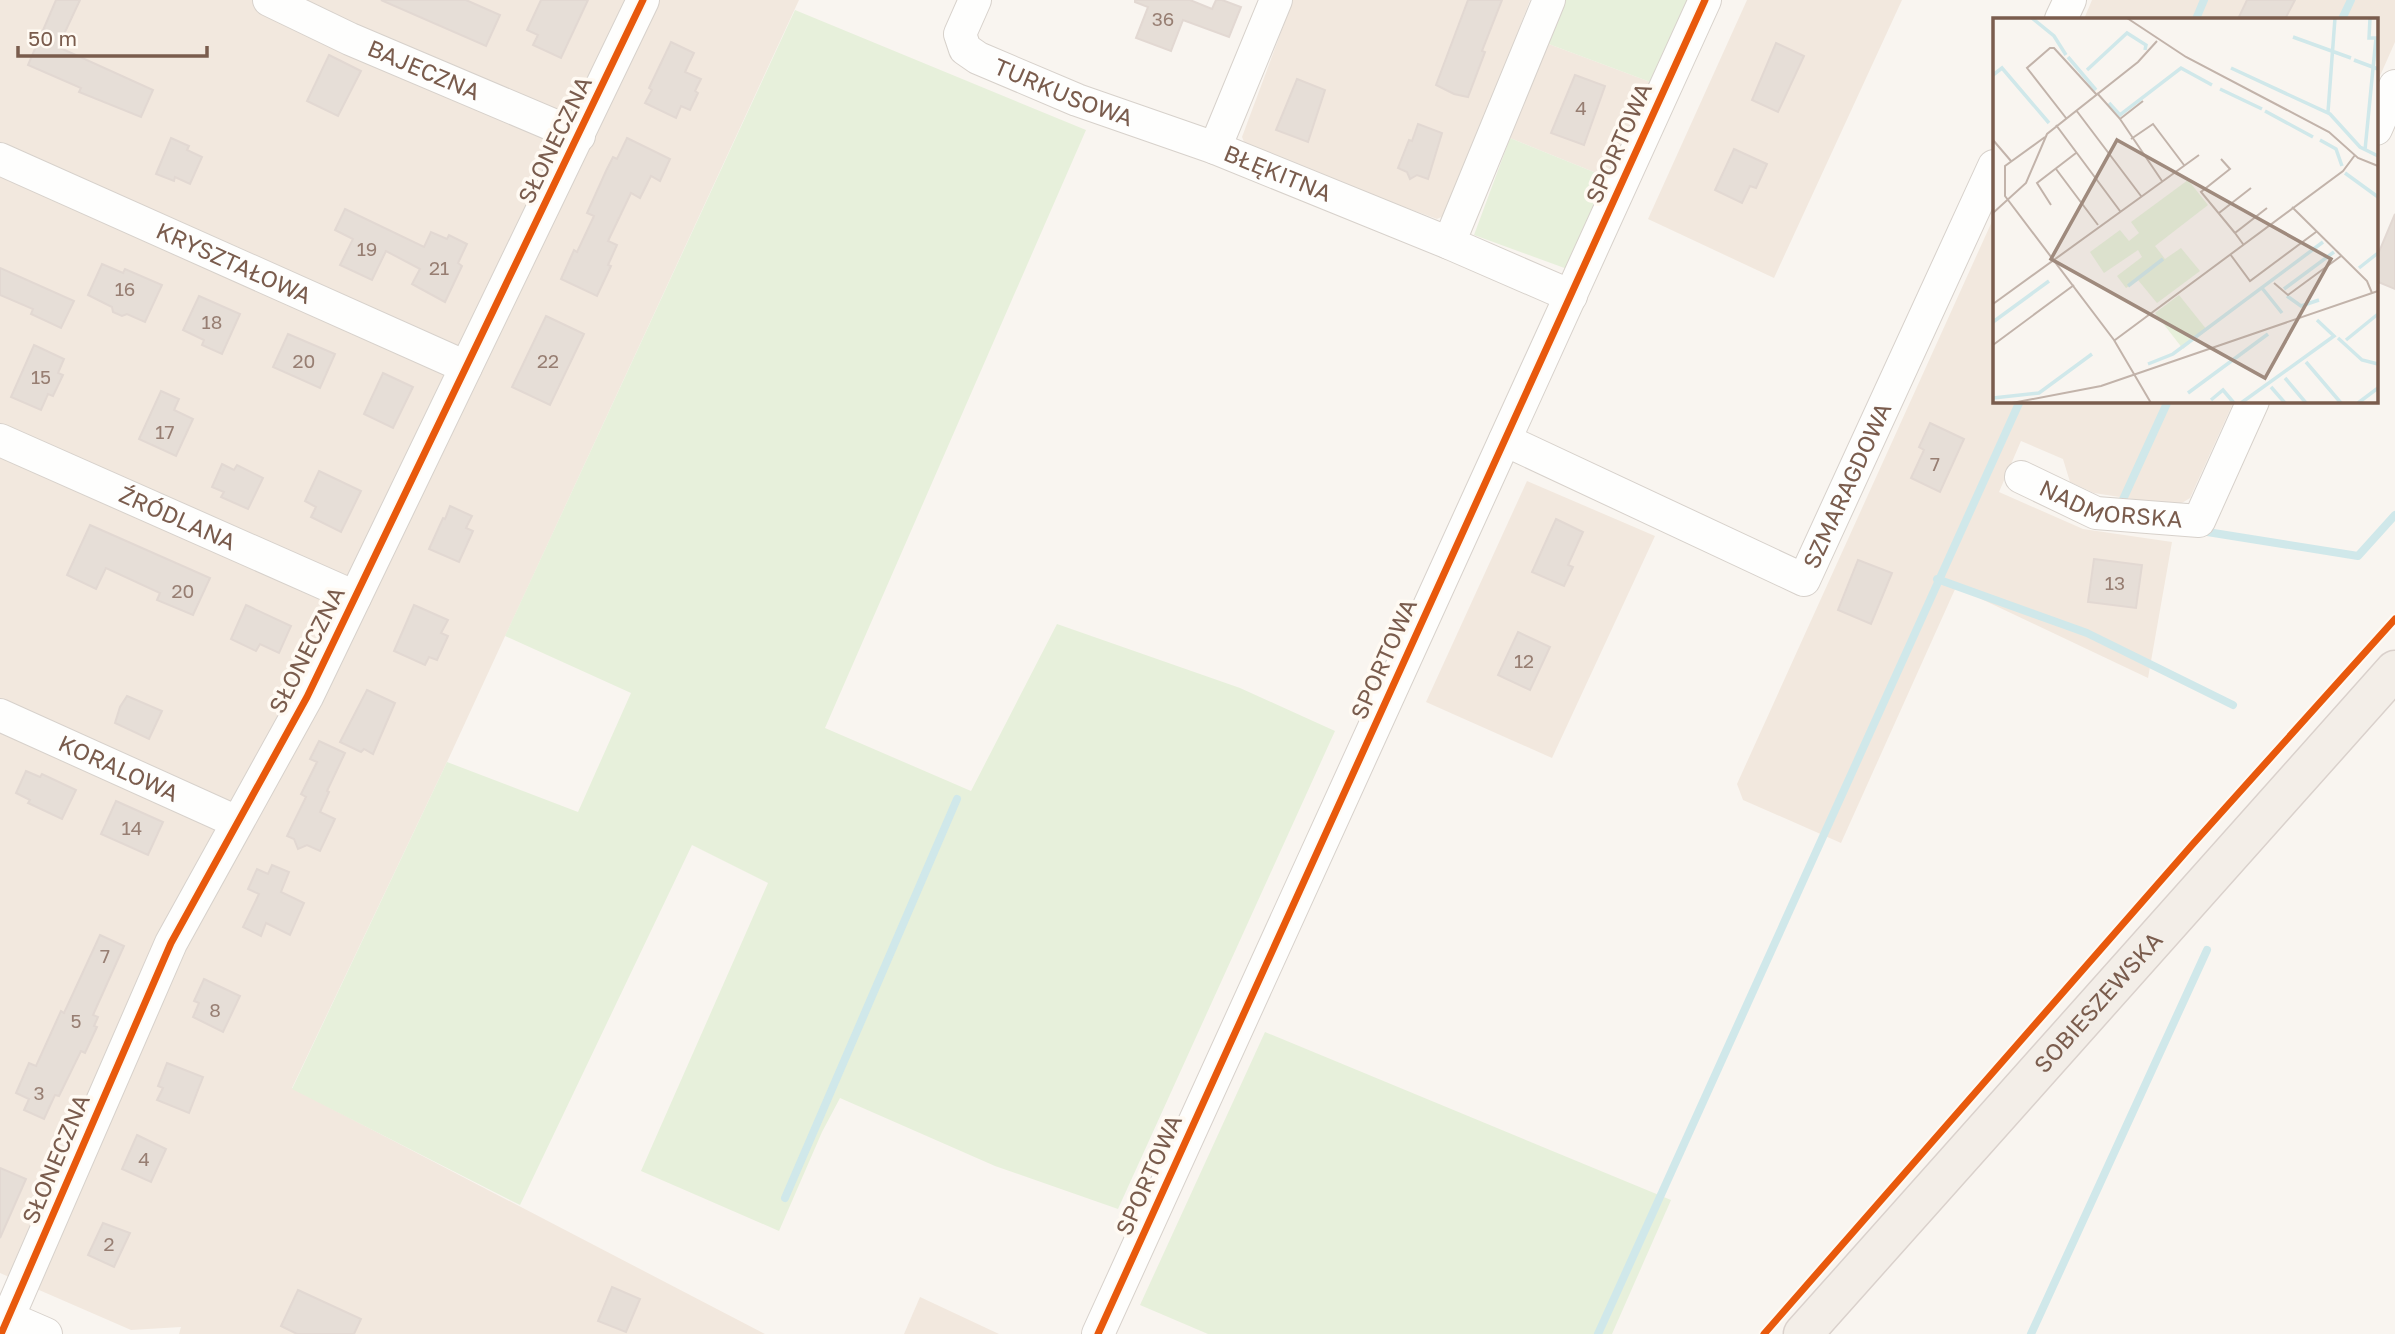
<svg xmlns="http://www.w3.org/2000/svg" width="2395" height="1334" viewBox="0 0 2395 1334" font-family="'Golos Text',sans-serif">
<style>
.residential{fill:#f2e8de}
.green{fill:#e7f0db}
.lines{fill:none;stroke-linecap:round;stroke-linejoin:round}
.stream{stroke:#d0e8ea;stroke-width:8}
.building{fill:#e6ded7;stroke:#e2d8d2;stroke-width:2}
.minor-casing{stroke:#d7d1cb;stroke-width:34}
.major-casing{stroke:#dad1cc;stroke-width:41}
.minor{stroke:#fefefd;stroke-width:32}
.major{stroke:#f3eee8;stroke-width:38}
.cycleway-casing{stroke:#fffaf3;stroke-width:11}
.cycleway{stroke:#e8590c;stroke-width:7}
.labels{text-anchor:middle;stroke-width:7;stroke-linejoin:round;paint-order:stroke}
.number-label{font-size:19px;fill:#977e72}
.street-label{font-size:23px;fill:#7a5c4d;stroke:#fffaf3}
.inset-river{fill:none;stroke:#d0e8ea;stroke-width:3.5}
.inset-road{fill:none;stroke:#c2b3aa;stroke-width:2}
.view{fill:#9f8a7d;fill-opacity:0.15;stroke:#9f8a7d;stroke-width:3.5}
.inset-edge{fill:none;stroke:#7a5c4d;stroke-width:3.5}
</style>
<rect width="100%" height="100%" fill="#f9f5f0"/>
<g class="residential">
<polygon points="0,0 799,0 447,762 292,1088 765,1334 179,1334 181,1327 131,1330 0,1273"/>
<polygon points="1293,0 1530,0 1450,213 1437,219 1247,149 1242,137"/>
<polygon points="1747,0 1902,0 1774,278 1648,219"/>
<polygon points="2092,0 2395,0 2395,42 2376,85 2376,19 2084,19"/>
<polygon points="1546,43 1653,83 1611,179 1510,138"/>
<polygon points="1994,217 1994,401 2234,401 2190,498 2177,506 2094,493 2070,482 2063,459 2021,441 1999,492 2083,529 2172,542 2148,678 1956,587 1841,843 1743,800 1737,784"/>
<polygon points="1527,481 1655,536 1552,758 1426,702"/>
<polygon points="920,1297 999,1334 904,1334"/>
</g>
<g class="green">
<polygon points="1562,0 1692,0 1653,83 1546,43"/>
<polygon points="795,10 1086,130 825,728 971,791 1057,624 1240,688 1335,731 1118,1209 995,1166 840,1098 822,1132 779,1231 641,1171 768,883 692,845 520,1205 292,1089 447,762 578,812 631,693 505,636"/>
<polygon points="1510,138 1611,179 1570,270 1474,235"/>
<polygon points="1265,1032 1671,1200 1612,1334 1208,1334 1140,1305"/>
</g>
<g class="lines">
<g class="stream">
<polyline points="2196,19 2204,0"/>
<polyline points="2342,19 2351,0"/>
<polyline points="2120,506 2168,401"/>
<polyline points="2201,531 2358,556 2395,515"/>
<polyline points="1937,579 2087,633 2233,705"/>
<polyline points="785,1198 957,799"/>
<polyline points="1598,1334 2020,401"/>
<polyline points="2031,1334 2207,950"/>
</g>
</g>
<g class="building">
<polygon points="56,0 80,0 58,47 153,90 141,117 79,92 81,88 28,65"/>
<polygon points="381,0 466,0 500,15 486,46"/>
<polygon points="541,0 588,0 561,58 533,45 538,35 527,30"/>
<polygon points="1135,0 1190,0 1212,9 1216,0 1222,0 1241,7 1229,37 1183,20 1171,51 1136,38 1148,7 1135,2"/>
<polygon points="1468,0 1502,0 1482,51 1485,52 1468,97 1454,94 1436,85"/>
<polygon points="2247,0 2295,0 2285,19 2238,19"/>
<polygon points="671,42 694,53 685,72 701,79 695,91 698,93 690,110 681,106 676,118 645,103 652,90 649,88"/>
<polygon points="1776,43 1804,56 1778,112 1752,100"/>
<polygon points="329,55 361,71 338,116 307,101"/>
<polygon points="1575,75 1605,86 1584,145 1551,133"/>
<polygon points="1297,79 1325,90 1308,142 1276,130"/>
<polygon points="1418,124 1442,133 1428,179 1417,175 1410,179 1407,172 1398,168 1409,140 1412,141"/>
<polygon points="171,138 189,146 187,150 202,157 190,184 175,177 174,181 156,174"/>
<polygon points="627,138 670,159 660,181 651,176 640,198 631,193 608,241 617,245 608,265 611,266 597,296 561,279 574,250 577,252 594,216 587,213 606,171 613,157 617,159"/>
<polygon points="1734,149 1767,164 1756,188 1750,186 1742,203 1715,190"/>
<polygon points="345,209 424,247 431,232 447,239 449,235 467,244 458,263 462,266 445,302 412,284 420,269 386,251 372,280 340,265 353,239 335,230"/>
<polygon points="2395,214 2395,289 2376,281 2376,259"/>
<polygon points="102,264 123,273 125,269 162,285 145,322 127,314 122,316 113,312 112,307 88,295"/>
<polygon points="0,268 74,301 61,328 31,314 33,309 0,295"/>
<polygon points="199,296 240,314 222,354 202,345 204,340 183,330"/>
<polygon points="546,316 584,334 550,405 512,387"/>
<polygon points="288,334 335,354 320,388 273,367"/>
<polygon points="34,345 64,359 58,373 63,375 53,396 48,394 41,410 11,397"/>
<polygon points="383,373 413,387 393,428 364,414"/>
<polygon points="161,391 179,399 174,410 193,419 176,456 139,439"/>
<polygon points="1930,423 1964,439 1940,492 1911,478 1924,450 1919,447"/>
<polygon points="222,464 234,470 237,465 263,478 248,509 221,497 224,492 212,487"/>
<polygon points="319,471 361,491 341,532 311,517 316,507 305,501"/>
<polygon points="450,506 472,516 466,528 473,531 459,562 429,549 443,518 445,519"/>
<polygon points="1556,519 1583,532 1568,565 1573,567 1564,586 1532,572"/>
<polygon points="90,525 210,578 193,615 157,600 160,593 106,568 96,589 67,575"/>
<polygon points="2094,559 2142,565 2136,608 2088,602"/>
<polygon points="1858,560 1892,573 1871,624 1838,610"/>
<polygon points="246,605 291,626 279,653 260,644 256,651 231,639"/>
<polygon points="414,605 448,620 441,633 448,636 437,660 429,657 425,665 394,651"/>
<polygon points="1518,632 1550,647 1530,690 1498,675"/>
<polygon points="367,690 395,703 373,754 364,749 361,752 340,742"/>
<polygon points="127,696 162,711 149,739 115,723 120,707"/>
<polygon points="319,741 345,753 327,791 329,792 320,812 335,819 320,851 307,845 298,849 294,839 287,836 306,797 301,794 317,762 310,759"/>
<polygon points="26,771 40,777 42,774 76,790 62,819 28,803 30,800 16,793"/>
<polygon points="116,801 163,822 148,855 101,834"/>
<polygon points="272,865 289,872 281,892 304,903 290,935 266,923 261,936 243,927 259,894 248,889 257,869 268,874"/>
<polygon points="100,935 124,946 93,1015 98,1017 94,1026 97,1027 85,1053 81,1051 59,1096 55,1095 44,1119 24,1110 29,1099 16,1093 29,1063 36,1066 61,1011 64,1013"/>
<polygon points="204,979 240,996 223,1032 193,1017 199,1003 194,1001"/>
<polygon points="167,1063 203,1077 189,1113 157,1100 163,1088 158,1086"/>
<polygon points="137,1135 166,1149 151,1182 122,1169"/>
<polygon points="0,1168 26,1179 0,1238"/>
<polygon points="103,1223 130,1233 114,1267 88,1255"/>
<polygon points="612,1287 640,1299 626,1332 598,1321"/>
<polygon points="298,1290 361,1319 354,1334 297,1334 281,1326"/>
</g>
<g class="lines">
<defs>
<g id="minor">
<path id="s1" d="M269,0L350,39L579,136"/>
<path id="s2" d="M975,0L960,34L965,49L978,58L1077,100L1215,148L1449,243"/>
<polyline points="1549,0 1449,243 1571,296"/>
<polyline points="2061,19 2070,0"/>
<polyline points="2376,129 2395,86"/>
<polyline points="1215,148 1276,0"/>
<path id="s3" d="M0,159L466,367"/>
<path id="s4" d="M0,440L355,597"/>
<path id="s5" d="M1505,440L1804,580L1994,166"/>
<path id="s6" d="M2021,477L2096,513L2199,521L2253,401"/>
<path id="s7" d="M0,715L237,822"/>
<polyline points="0,1314 46,1334"/>
<polyline points="1,1334 171,943 307,697 643,0"/>
<polyline points="1098,1334 1705,0"/>
</g>
<g id="major">
<path id="s8" d="M1803,1334L2395,670"/>
</g>
</defs>
<use href="#minor" class="minor-casing"/>
<use href="#major" class="major-casing"/>
<use href="#minor" class="minor"/>
<use href="#major" class="major"/>
<defs>
<g id="cycleway">
<polyline points="1,1334 171,943 307,697 643,0"/>
<polyline points="1098,1334 1705,0"/>
<polyline points="1764,1334 2192,845 2395,619"/>
</g>
</defs>
<use href="#cycleway" class="cycleway-casing"/>
<use href="#cycleway" class="cycleway"/>
</g>
<g class="labels">
<g class="number-label">
<text x="1163" y="26">36</text>
<text x="1581" y="115">4</text>
<text x="367" y="256">19</text>
<text x="439" y="275">21</text>
<text x="125" y="296">16</text>
<text x="212" y="329">18</text>
<text x="304" y="368">20</text>
<text x="548" y="368">22</text>
<text x="41" y="384">15</text>
<text x="165" y="439">17</text>
<text x="1935" y="471">7</text>
<text x="2115" y="590">13</text>
<text x="183" y="598">20</text>
<text x="1524" y="668">12</text>
<text x="132" y="835">14</text>
<text x="105" y="963">7</text>
<text x="215" y="1017">8</text>
<text x="76" y="1028">5</text>
<text x="39" y="1100">3</text>
<text x="144" y="1166">4</text>
<text x="109" y="1251">2</text>
</g>
<g class="street-label">
<text dy="8" stroke="none"><textPath href="#s1" startOffset="170">BAJECZNA</textPath></text>
<text dy="8" stroke="none"><textPath href="#s2" startOffset="161">TURKUSOWA</textPath></text>
<text transform="translate(555 140) rotate(-64)" y="8">SŁONECZNA</text>
<text transform="translate(1619 143) rotate(-66)" y="8">SPORTOWA</text>
<text dy="8" stroke="none"><textPath href="#s2" startOffset="390">BŁĘKITNA</textPath></text>
<text dy="8" stroke="none"><textPath href="#s3" startOffset="256">KRYSZTAŁOWA</textPath></text>
<text dy="8" stroke="none"><textPath href="#s5" startOffset="434">SZMARAGDOWA</textPath></text>
<text dy="8" stroke="none"><textPath href="#s6" startOffset="96">NADMORSKA</textPath></text>
<text dy="8" stroke="none"><textPath href="#s4" startOffset="194">ŹRÓDLANA</textPath></text>
<text transform="translate(307 650) rotate(-63)" y="8">SŁONECZNA</text>
<text transform="translate(1384 659) rotate(-66)" y="8">SPORTOWA</text>
<text dy="8" stroke="none"><textPath href="#s7" startOffset="130">KORALOWA</textPath></text>
<text dy="8" stroke="none"><textPath href="#s8" startOffset="444">SOBIESZEWSKA</textPath></text>
<text transform="translate(56 1159) rotate(-67)" y="8">SŁONECZNA</text>
<text transform="translate(1149 1175) rotate(-66)" y="8">SPORTOWA</text>
</g>
</g>
<g transform="translate(1993 18)">
<rect width="385" height="385" fill="#f9f5f0"/>
<path d="M195,162L215,187L162,228L172,241L188,230L207,253L164,285L145,262L133,270L124,258L149,239L145,232L111,255L97,234L127,212L136,223L146,215L138,204ZM186,277L214,312L190,331L162,295Z" fill="#e7f0db"/>
<path class="inset-river" d="M39,0L61,18L73,37M300,19L358,40M75,39L103,72M361,42L385,51M238,50L337,96L367,129L385,138M94,52L134,15L153,27L152,32M0,57L9,50L56,105M227,71L269,91M116,85L127,97L188,50L219,67M272,93L320,119M335,94L342,0M327,122L343,131L349,148M372,132L383,20H376L377,0M352,155L385,179M366,250L385,235M135,268L170,241M269,270L289,295M291,271L341,234M294,278L308,288L326,282M0,304L56,263M345,320L369,342L385,346M353,322L385,296M313,344L348,385M155,346L180,336L330,224M292,360L313,385M278,369L292,385M195,375L275,316M0,380L46,375L99,336M218,382L230,372L241,385M248,385L341,318L324,302M365,385L385,370"/>
<path class="inset-road" d="M134,0L193,39L336,114L365,140L385,148M104,75L127,101L150,83M83,92L148,178M73,100L34,50L57,30H61L103,76M127,101L169,163M63,107L127,193M52,119L12,148V178L121,322L158,385M138,121L160,106L191,147M0,122L18,143M228,141L237,151L208,174L242,215M63,151L105,207M58,187L44,165L83,135M299,189L374,263L379,275M0,195L33,165L54,116L145,44L164,23M226,195L258,170M250,226L242,215L274,190M237,236L257,263L323,214M281,265L295,277L348,238M0,286L206,137M122,322L350,153L362,137M0,327L81,267M19,385L108,368L385,273"/>
<path class="view" d="M124,122L338,241L272,360L58,241Z"/>
<rect width="385" height="385" class="inset-edge"/>
</g>
<path d="M18 46v10h189v-10" fill="none" stroke="#7a5c4d" stroke-width="3.5"/>
<text x="28" y="46" font-size="21" fill="#7a5c4d" stroke="#fffaf3" stroke-width="5" paint-order="stroke">50 m</text>
</svg>
